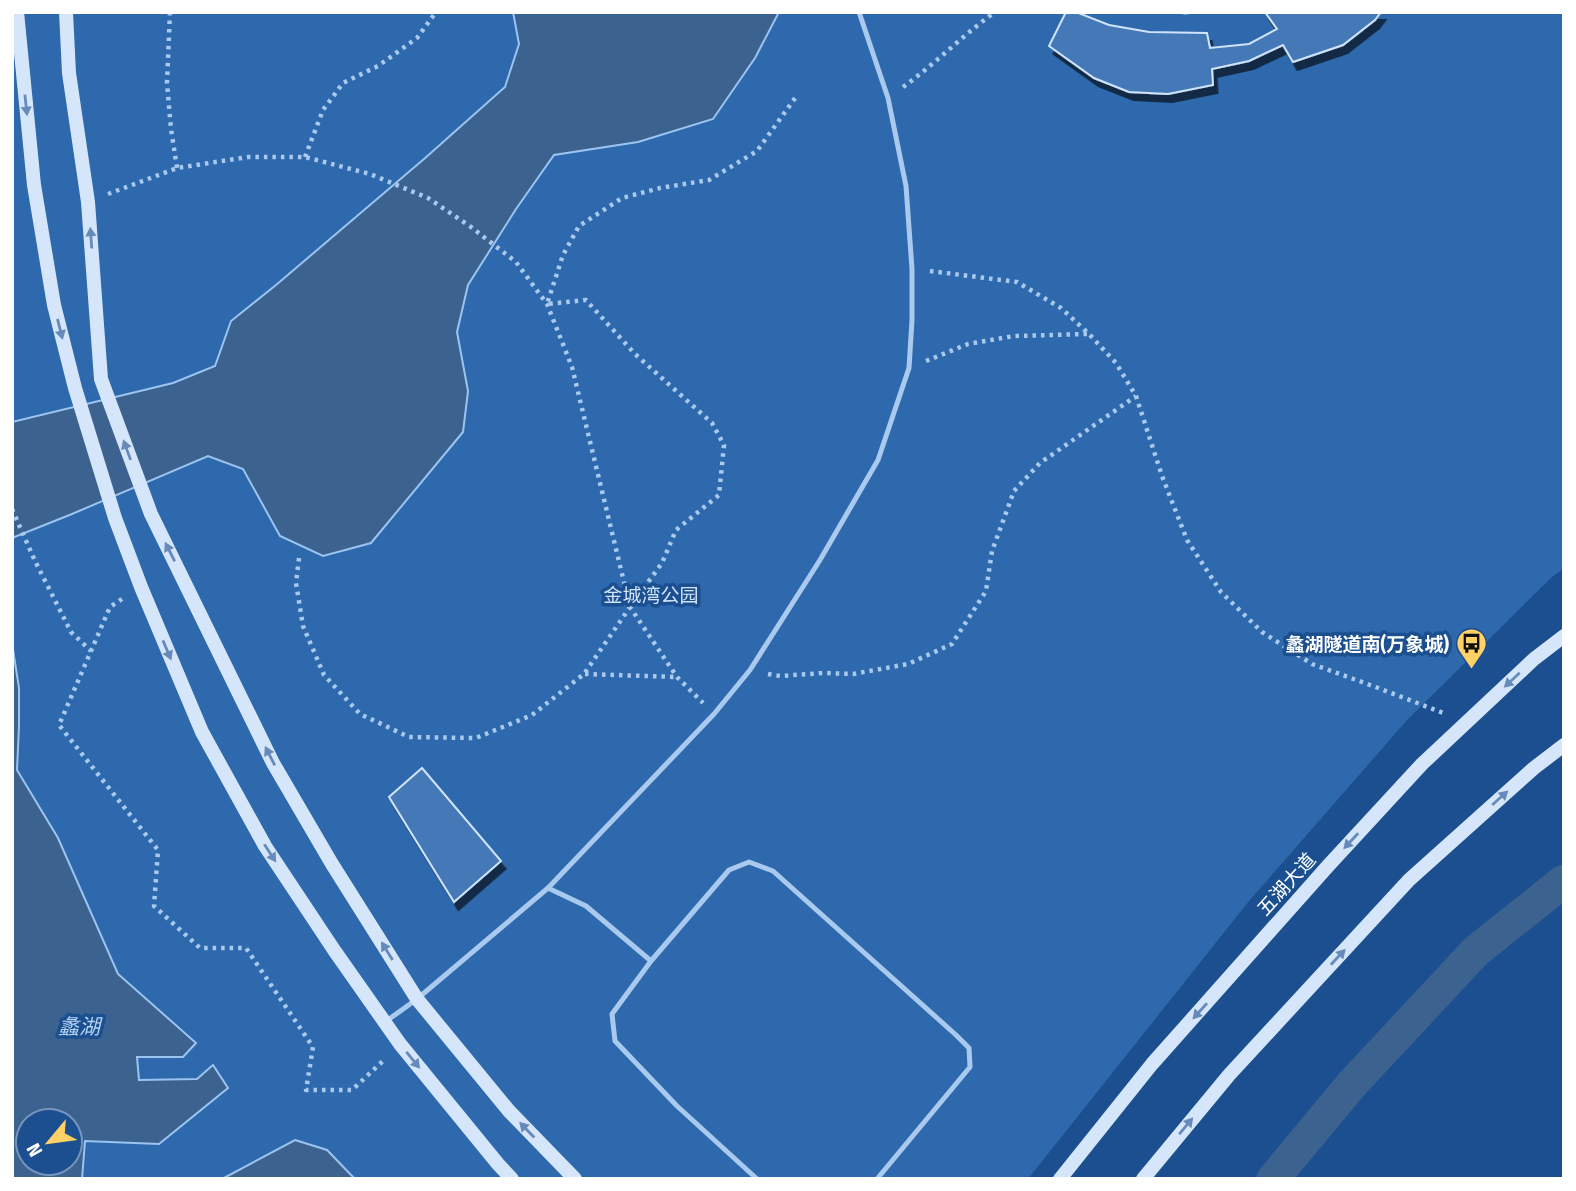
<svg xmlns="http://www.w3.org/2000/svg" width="1576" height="1191" viewBox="0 0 1576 1191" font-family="'Fira Sans Condensed','Noto Sans SC',sans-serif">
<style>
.green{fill:#2e69ad;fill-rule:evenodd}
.water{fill:#3c6290;stroke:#9cc4f0;stroke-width:2;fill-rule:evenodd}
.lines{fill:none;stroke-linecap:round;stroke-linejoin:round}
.canal{stroke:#3c6290;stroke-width:33}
.building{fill:#4478b7;stroke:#cfe3fa;stroke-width:2;filter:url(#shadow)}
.path{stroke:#a9c9ee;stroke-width:4.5;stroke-dasharray:3.5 5;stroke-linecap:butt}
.lane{stroke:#a9c9ee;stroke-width:5}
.secondary{stroke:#d6e6fa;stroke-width:14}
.oneway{fill:#668bba}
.labels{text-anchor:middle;stroke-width:7;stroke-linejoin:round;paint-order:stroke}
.park-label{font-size:19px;fill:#cfe3fa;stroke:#1b4f8f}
.poi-label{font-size:19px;font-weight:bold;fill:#fff;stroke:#1b4f8f;text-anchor:end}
.street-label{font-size:19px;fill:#fff;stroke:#1b4f8f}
.water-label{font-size:21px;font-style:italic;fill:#b5d3f5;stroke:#1b4f8f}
</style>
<defs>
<filter id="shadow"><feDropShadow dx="4.5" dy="8" stdDeviation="0" flood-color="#0009"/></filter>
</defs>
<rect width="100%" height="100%" fill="#1b4f8f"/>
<path class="green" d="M12,12H1564V568L1552,577L1408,719L1249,901L1028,1179H12ZM28,1121H70V1163H28Z"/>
<g class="water">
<polygon points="513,12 779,12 755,58 713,119 638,142 554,155 516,209 468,285 457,332 468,391 463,432 371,543 323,556 280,536 243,469 208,456 72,514 12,538 12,422 173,383 215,366 231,321 276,285 424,159 505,87 519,44"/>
<path d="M12,643L19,688V726L17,770L58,838L118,974L196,1043L183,1057H137L139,1080L197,1079L213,1065L228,1088L159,1144L85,1141L82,1179H12ZM28,1121H70V1163H28Z"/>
<polygon points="295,1140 327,1150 355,1179 222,1179"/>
</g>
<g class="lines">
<polyline class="canal" points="1273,1179 1352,1084 1476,951 1564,881"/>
</g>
<g class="building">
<polygon points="1066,12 1076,12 1109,25 1149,32 1207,33 1210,48 1249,44 1277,29 1265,12 1381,12 1375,20 1343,45 1293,62 1283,45 1249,61 1212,69 1213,85 1168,94 1129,92 1094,78 1049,46"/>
<polygon points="422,768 501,861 454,902 389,797"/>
</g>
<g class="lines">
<g class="path">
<polyline points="170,12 167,83 171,129 177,168"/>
<path d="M903,87C935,64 963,35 995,12"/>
<polyline points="305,157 323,110 343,83 378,66 417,38 436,12"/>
<polyline points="108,194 177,168 248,157 305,157 370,174 428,198 471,227 516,262 547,304 572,367 630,607 677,677 703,703"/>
<polyline points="930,271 1017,282 1061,308 1089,334 1116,363 1136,396 1162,476 1187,540 1221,592 1262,632 1312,664 1373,686 1446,714"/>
<polyline points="926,361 968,344 1014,336 1088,334"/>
<polyline points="12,509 35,561 71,632 91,651"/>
<polyline points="299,558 296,583 303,626 324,675 360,714 409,737 476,738 532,715 584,674 630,607 662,563 676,530 719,495 724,445 712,423 635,354 586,300 547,304 563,255 579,226 622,198 660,188 709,180 757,151 798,94"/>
<polyline points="122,599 110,607 59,725 158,850 154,906 200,948 246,948 313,1047 306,1090 352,1090 384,1060"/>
<polyline points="585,674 677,677"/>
<polyline points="768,674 780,676 824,673 853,674 908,664 952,644 986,591 992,551 1014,491 1040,463 1136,396"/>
</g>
<g class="lane">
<polyline points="1184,12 1187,12"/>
<polyline points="548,888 586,906 651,961"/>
<polyline points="385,1022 417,999 548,888 714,714 750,670 820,560 878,460 909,368 912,320 912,269 906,186 888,98 859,12"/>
<polyline points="757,1179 677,1106 615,1041 612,1014 651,961 729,870 749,862 773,871 956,1035 969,1048 970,1067 877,1179"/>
</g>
<g class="secondary">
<polyline points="17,12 34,185 54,305 75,388 115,518 141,587 202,732 265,846 334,950 400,1044 498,1164 512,1179"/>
<polyline points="66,12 69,73 88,202 101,379 151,514 273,763 332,864 417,999 509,1111 575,1179"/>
<polyline points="1060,1179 1152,1064 1327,867 1422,764 1534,659 1564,636"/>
<polyline points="1143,1179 1229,1075 1409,880 1534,768 1564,745"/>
</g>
</g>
<defs><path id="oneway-solid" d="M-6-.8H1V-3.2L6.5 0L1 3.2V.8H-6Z" transform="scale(1.75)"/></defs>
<g class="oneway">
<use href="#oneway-solid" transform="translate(26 105) rotate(84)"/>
<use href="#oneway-solid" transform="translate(91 238) rotate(-94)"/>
<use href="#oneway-solid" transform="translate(60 329) rotate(76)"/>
<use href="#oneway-solid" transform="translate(127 450) rotate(-110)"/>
<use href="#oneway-solid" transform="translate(170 552) rotate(-117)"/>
<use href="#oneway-solid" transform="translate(167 650) rotate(67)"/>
<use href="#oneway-solid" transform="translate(1512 680) rotate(137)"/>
<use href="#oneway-solid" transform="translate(270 756) rotate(-117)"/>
<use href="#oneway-solid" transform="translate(1500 798) rotate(-42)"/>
<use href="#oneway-solid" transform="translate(1351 841) rotate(133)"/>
<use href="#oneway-solid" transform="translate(270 853) rotate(57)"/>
<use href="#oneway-solid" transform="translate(387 951) rotate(-122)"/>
<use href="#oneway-solid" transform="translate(1338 957) rotate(-47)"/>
<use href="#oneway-solid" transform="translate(1200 1011) rotate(132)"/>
<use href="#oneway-solid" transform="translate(413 1060) rotate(51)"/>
<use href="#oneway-solid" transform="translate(1186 1126) rotate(-50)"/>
<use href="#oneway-solid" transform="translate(527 1130) rotate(-134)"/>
</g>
<defs>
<symbol id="bus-pin" viewBox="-11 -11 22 30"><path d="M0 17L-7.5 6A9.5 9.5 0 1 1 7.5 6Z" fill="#ffd166" stroke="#1b4f8f"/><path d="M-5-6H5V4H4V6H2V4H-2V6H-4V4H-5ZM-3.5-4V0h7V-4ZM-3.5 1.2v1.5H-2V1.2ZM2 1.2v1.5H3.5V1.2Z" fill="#111"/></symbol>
</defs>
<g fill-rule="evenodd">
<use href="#bus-pin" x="1454" y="626" width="35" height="47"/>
</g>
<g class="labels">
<g class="park-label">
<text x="651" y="602">金城湾公园</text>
</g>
<g class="poi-label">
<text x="1449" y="651">蠡湖隧道南(万象城)</text>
</g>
<g class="street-label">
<text transform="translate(1286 884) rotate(-48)" y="7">五湖大道</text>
</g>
<g class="water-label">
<text x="79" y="1034">蠡湖</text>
</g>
</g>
<rect width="1576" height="1191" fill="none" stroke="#ffffff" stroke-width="28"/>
<g transform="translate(49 1142) rotate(241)"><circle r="33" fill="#1b4f8f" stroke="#7695bc" stroke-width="2"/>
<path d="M0-5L12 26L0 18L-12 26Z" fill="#ffd166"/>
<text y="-10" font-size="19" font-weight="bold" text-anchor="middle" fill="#ffffff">N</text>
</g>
</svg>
